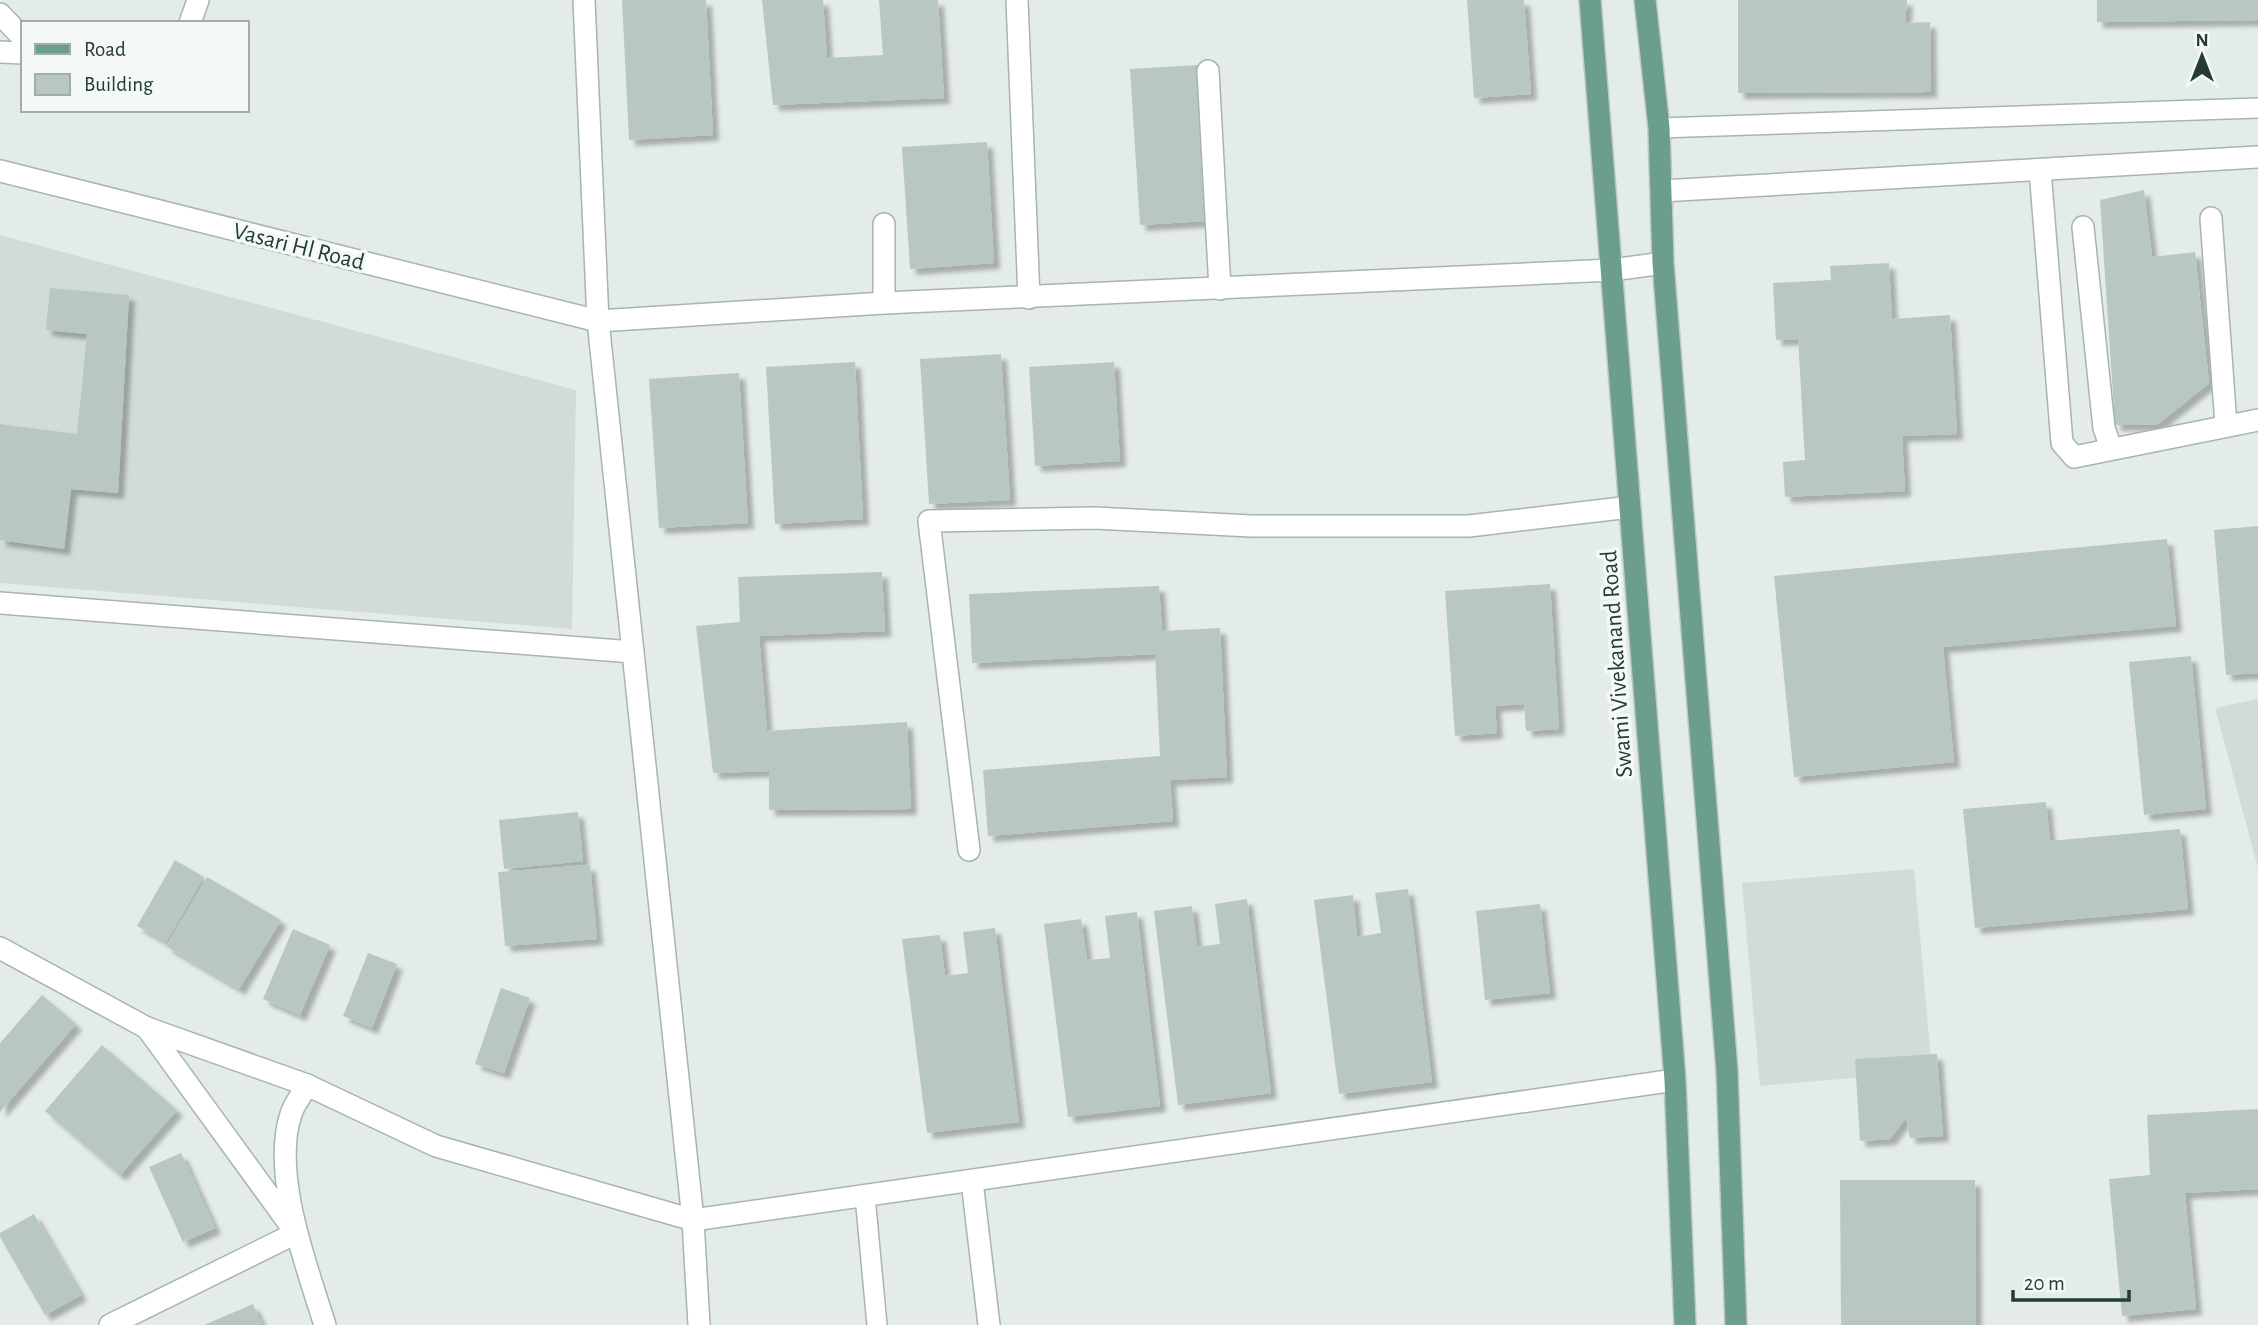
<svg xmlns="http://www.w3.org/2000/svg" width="2258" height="1325" viewBox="0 0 2258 1325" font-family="'Alegreya Sans',sans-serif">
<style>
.built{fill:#d2dcd7}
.building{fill:#b9c7c1;filter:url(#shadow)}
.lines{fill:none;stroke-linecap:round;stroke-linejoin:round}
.service-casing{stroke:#a7b4af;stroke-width:22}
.minor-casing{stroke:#a7b4af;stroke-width:24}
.tertiary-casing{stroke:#a7b4af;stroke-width:24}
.primary-casing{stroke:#c2c8c7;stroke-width:24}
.service{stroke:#fff;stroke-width:19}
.minor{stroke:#fff;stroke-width:21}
.tertiary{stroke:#fff;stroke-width:21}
.primary{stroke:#6c9e90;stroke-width:21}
.labels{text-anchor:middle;stroke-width:7;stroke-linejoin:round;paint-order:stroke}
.street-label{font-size:24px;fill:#253c36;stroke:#f4f9f7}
</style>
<defs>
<filter id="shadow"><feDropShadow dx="6" dy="6" stdDeviation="2" flood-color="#0004"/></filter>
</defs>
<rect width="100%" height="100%" fill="#e4ece8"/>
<g class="built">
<polygon points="0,235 576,390 572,629 0,583"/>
<polygon points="2258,699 2258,868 2215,708"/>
<polygon points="1914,869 1932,1071 1760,1086 1742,883"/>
</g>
<g class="building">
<polygon points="622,0 706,0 713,135 629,140"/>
<polygon points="762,0 823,0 827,58 883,55 879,0 938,0 944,98 773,105"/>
<polygon points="1467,0 1524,0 1531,94 1474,98"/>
<polygon points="1738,0 1907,0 1905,23 1930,22 1931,92 1738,93"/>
<polygon points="2097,0 2258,0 2258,20 2097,22"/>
<polygon points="1198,65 1208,221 1140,225 1130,69"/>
<polygon points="987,142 994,263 910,269 902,147"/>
<polygon points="2144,190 2152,257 2195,252 2209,383 2157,425 2115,425 2100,200"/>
<polygon points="1889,263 1892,319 1950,315 1957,434 1902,436 1905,491 1785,497 1783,462 1805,460 1798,339 1776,340 1773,283 1831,280 1830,266"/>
<polygon points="50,288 129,295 118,493 71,489 64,549 0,540 0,424 77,434 87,334 46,330"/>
<polygon points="1001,354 1010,500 929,504 920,359"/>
<polygon points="855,362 863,519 775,524 766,367"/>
<polygon points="1114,362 1120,461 1035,466 1029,367"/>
<polygon points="739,373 748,523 659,528 649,379"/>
<polygon points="2258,526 2258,673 2226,675 2214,530"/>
<polygon points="2167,539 2176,626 1943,647 1954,762 1794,777 1774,576"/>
<polygon points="882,572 885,631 759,636 767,731 907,722 911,809 769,810 769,771 713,773 696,626 740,622 738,577"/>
<polygon points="1550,584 1559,729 1526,731 1524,704 1495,706 1497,733 1455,736 1445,591"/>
<polygon points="1159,586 1162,631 1220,628 1227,777 1170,780 1173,821 988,836 983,770 1160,756 1155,654 972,663 969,594"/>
<polygon points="2191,656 2206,809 2144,815 2129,662"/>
<polygon points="2046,802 2050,841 2180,829 2188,909 1975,928 1963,809"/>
<polygon points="578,812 583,861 504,869 499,820"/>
<polygon points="175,860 204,877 166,942 137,926"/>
<polygon points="590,865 597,939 505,946 498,872"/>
<polygon points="207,877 281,920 239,989 166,946"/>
<polygon points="1408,889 1432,1082 1339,1094 1314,900 1353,895 1357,937 1381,933 1375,893"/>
<polygon points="1247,899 1271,1093 1178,1105 1154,911 1192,906 1197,947 1220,944 1215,904"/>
<polygon points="1540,904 1550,993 1485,1000 1476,911"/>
<polygon points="1137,912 1160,1106 1068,1117 1044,924 1081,919 1087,960 1110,958 1105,916"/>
<polygon points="995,928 1019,1122 927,1133 902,939 940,935 945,976 968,973 963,932"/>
<polygon points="293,929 330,945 300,1015 263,999"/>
<polygon points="368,953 397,964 372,1028 343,1016"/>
<polygon points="501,988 530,998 504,1073 475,1064"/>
<polygon points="42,995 76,1024 0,1112 0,1043"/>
<polygon points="102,1045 177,1110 120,1175 45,1111"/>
<polygon points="1937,1054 1943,1136 1910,1138 1906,1118 1890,1139 1860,1141 1855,1059"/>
<polygon points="2258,1109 2258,1189 2185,1193 2196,1309 2122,1316 2109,1179 2150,1175 2147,1115"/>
<polygon points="181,1153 215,1228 183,1242 149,1167"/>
<polygon points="1840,1180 1975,1180 1976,1325 1841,1325"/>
<polygon points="34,1214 81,1295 45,1315 0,1237 0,1233"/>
<polygon points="253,1304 262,1325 204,1325"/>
</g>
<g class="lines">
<defs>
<g id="service">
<polyline points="1659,128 2258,108"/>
<polyline points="865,1196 877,1325"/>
</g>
<g id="minor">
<polyline points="584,0 598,321 884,303 1612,270 1663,263"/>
<polyline points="1017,0 1029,298"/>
<polyline points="0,14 23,38"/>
<polyline points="190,23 198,0"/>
<polyline points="0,52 23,53"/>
<polyline points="1208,71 1220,289"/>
<polyline points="2040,170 2062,443 2074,457 2258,420"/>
<polyline points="1661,191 2258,157"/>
<polyline points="2211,218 2226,425"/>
<polyline points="884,224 884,303"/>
<polyline points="2083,227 2104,428 2111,448"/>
<polyline points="0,603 633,652"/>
<polyline points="969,850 929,521 1095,518 1251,526 1469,526 1630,507"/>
<polyline points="0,948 147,1028 296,1233"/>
<polyline points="147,1028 307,1085 436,1146 693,1220 1675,1080"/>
<path d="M307,1085C302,1095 294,1104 291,1114C271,1174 307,1267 325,1325"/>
<polyline points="972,1181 989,1325"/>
<polyline points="110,1325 296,1233"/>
</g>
<polyline id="tertiary" points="0,171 598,321 693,1220 699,1325"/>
<g id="primary">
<polyline points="1590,0 1675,1080 1685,1325"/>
<polyline points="1645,0 1659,128 1663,263 1727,1071 1736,1325"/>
</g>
</defs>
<use href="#service" class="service-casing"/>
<use href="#minor" class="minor-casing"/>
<use href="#tertiary" class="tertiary-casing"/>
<use href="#primary" class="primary-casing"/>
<use href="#service" class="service"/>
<use href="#minor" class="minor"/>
<use href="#tertiary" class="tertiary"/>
<use href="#primary" class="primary"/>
</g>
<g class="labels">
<g class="street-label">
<text transform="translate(299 246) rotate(14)" y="8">Vasari Hl Road</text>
<text transform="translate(1616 664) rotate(-94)" y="8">Swami Vivekanand Road</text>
</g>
</g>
<rect x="21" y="21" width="228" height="91" fill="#f4f9f7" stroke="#a1adaa" stroke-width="2"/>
<rect x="35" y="44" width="35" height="10" fill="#6c9e90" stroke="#a1adaa" stroke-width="2"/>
<text x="84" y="56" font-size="21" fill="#253c36">Road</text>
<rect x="35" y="74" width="35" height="21" fill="#b9c7c1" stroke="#a1adaa" stroke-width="2"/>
<text x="84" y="91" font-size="21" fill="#253c36">Building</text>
<g transform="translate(2202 56)" stroke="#f4f9f7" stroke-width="5" paint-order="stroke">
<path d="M0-5L12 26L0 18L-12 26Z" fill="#253c36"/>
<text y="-10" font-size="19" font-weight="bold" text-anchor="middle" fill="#253c36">N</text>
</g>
<path d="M2013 1290v10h116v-10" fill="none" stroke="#253c36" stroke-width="3.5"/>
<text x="2024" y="1290" font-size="21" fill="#253c36" stroke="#f4f9f7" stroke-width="5" paint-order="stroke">20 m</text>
</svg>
